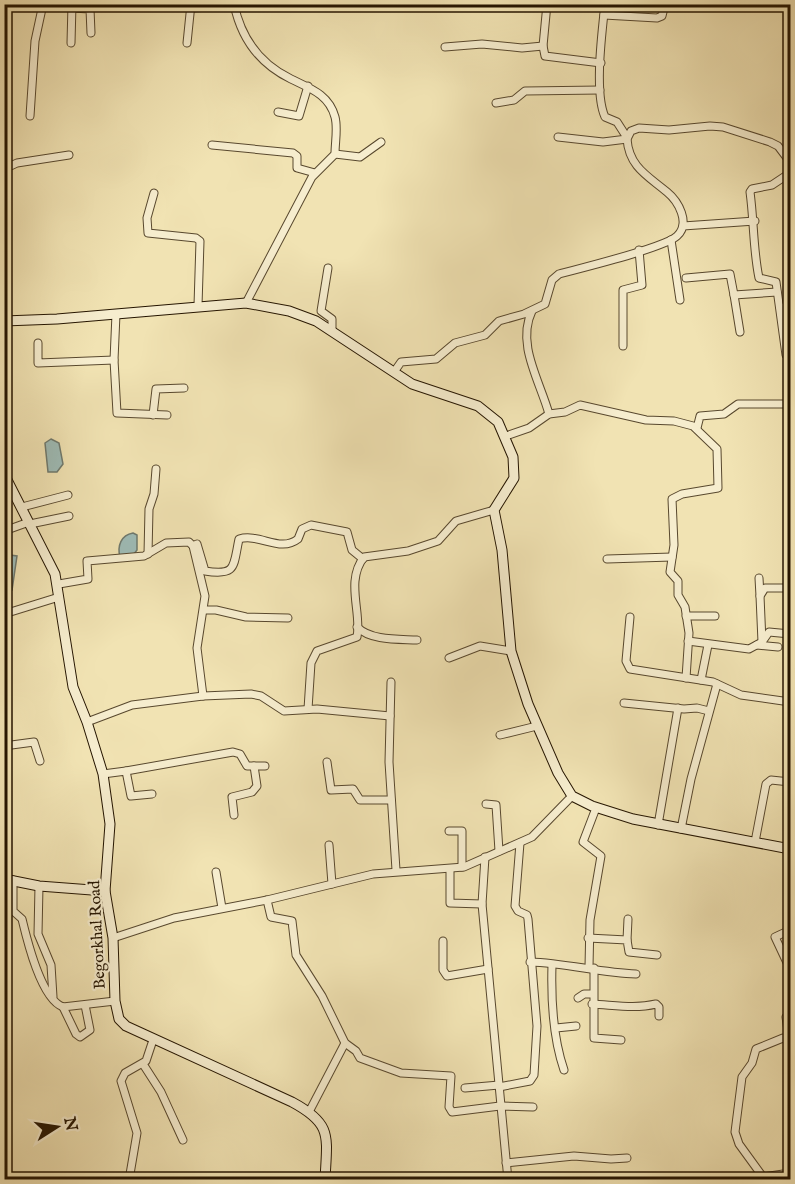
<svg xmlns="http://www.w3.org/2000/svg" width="795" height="1184" viewBox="0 0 795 1184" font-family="'IM FELL English',serif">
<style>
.water{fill:#9ebcb7;stroke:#6e796e;stroke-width:1.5}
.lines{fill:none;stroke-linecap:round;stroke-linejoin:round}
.street-casing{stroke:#58482e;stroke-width:9}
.secondary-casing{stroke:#251501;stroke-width:11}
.street{stroke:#f6edce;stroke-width:7}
.secondary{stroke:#f6edce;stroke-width:9}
.labels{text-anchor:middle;stroke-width:4.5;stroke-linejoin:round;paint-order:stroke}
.street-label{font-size:16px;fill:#251501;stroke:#f6edce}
</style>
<rect width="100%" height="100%" fill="#f1e3b3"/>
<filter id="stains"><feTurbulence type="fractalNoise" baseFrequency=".00333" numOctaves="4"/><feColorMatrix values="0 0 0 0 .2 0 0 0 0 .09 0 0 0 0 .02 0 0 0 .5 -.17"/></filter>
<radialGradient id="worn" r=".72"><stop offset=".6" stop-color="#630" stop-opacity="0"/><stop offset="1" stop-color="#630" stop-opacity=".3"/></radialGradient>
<g class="water">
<polygon points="51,439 59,443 63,464 57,472 48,472 45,443"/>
<path d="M133,533L137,535V550L134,554L120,557C117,546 121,535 133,533Z"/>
<polygon points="10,555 17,556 12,590 5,596 5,560"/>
</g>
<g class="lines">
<defs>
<g id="street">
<path d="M234,4C241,38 260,64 291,79C309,88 329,94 335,117C338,128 335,142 335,154L312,177L246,303"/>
<polyline points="547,4 543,46 545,56 601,63"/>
<path d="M605,4C602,32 594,93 605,117L617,122L626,136"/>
<polyline points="72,8 90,9 91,33"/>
<polyline points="191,8 234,6"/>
<polyline points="604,15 657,18 662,16 665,4"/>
<polyline points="71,43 72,4"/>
<polyline points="187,43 191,4"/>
<polyline points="445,47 482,44 522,48 543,46"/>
<polyline points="496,103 514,100 525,91 600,90"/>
<polyline points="278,112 299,116 308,86"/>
<polyline points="30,116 35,41 43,4"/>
<polyline points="558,137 603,142 627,139"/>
<polyline points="212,145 293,153 297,156 297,168 315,173"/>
<polyline points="335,154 360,157 381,142"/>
<polyline points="4,169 17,163 69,155"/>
<polyline points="154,193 147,218 148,233 196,238 200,241 198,306"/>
<polyline points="683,226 755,221"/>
<polyline points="671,240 680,300"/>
<polyline points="328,268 321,311 332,319 332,331"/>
<polyline points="686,278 730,274 734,295"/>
<polyline points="780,307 790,308"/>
<path d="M532,311C516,344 540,381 549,414"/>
<polyline points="116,314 114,360 117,413 167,415"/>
<polyline points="740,332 734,295 777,292"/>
<polyline points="38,343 38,363 114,360"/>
<polyline points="623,346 623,290 642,285 639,250"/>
<path d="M786,355L776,282L759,278C753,249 754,221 750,192L752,189L772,185L790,173"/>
<path d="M394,372L401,362L436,359L455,343L485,335L499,321L524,314L545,304L552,280L559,274C581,268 664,248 677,236C691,223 678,201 667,192C648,176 629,167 627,139L631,131L639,128L669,130L710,126L723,127L770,142L778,146L790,162"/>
<polyline points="153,415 156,389 184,388"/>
<polyline points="697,428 700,416 724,414 738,404 790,404"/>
<polyline points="506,436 529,428 549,414 565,412 580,405 646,420 674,421 693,426 717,449 718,488 682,494 672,499 674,545 670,572 678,581 678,595 685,607 689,633 686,678"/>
<polyline points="22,507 68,495"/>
<polyline points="30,524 69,516"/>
<polyline points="4,531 29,522"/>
<path d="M193,546L197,544L205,571C237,576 233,567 239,539C260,533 280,553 298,539L302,529L311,525L347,532L352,550L363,559"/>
<polyline points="148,554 149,509 154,494 156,469"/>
<polyline points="607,559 672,557"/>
<polyline points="759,578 760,596"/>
<polyline points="59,584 88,579 87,561 144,556 166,543 189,542 193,546 205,596 197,648 203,696"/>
<polyline points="204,610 216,610 246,617 288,618"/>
<polyline points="4,614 59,597"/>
<polyline points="686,616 715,616"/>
<polyline points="630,617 626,661 630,669 713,682 741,695 790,702"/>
<path d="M357,627C371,641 399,639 417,640"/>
<polyline points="688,641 749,649 762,642 769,632 790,634"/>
<polyline points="762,642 760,596 765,588 784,588 790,584"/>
<polyline points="757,645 778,647"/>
<polyline points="449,658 480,646 511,651"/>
<polyline points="701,680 708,645"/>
<polyline points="391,682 389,762 396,870"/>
<polyline points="624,703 684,709 697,708 709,711"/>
<path d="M308,709L311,663L317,651L357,637C362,613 345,581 364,557L408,551L438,541L456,521L494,510"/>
<polyline points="87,722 132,705 203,696 251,694 261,696 284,711 317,709 390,716"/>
<polyline points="500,735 537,726"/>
<polyline points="4,746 34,742 40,761"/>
<polyline points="327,762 331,790 353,789 360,800 391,800"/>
<polyline points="126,771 233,752 240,754 247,766 265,766"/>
<polyline points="103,774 126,771 131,796 152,794"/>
<polyline points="486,804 496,805 499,851"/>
<polyline points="234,815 232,797 252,792 257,786 254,766"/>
<polyline points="658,825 678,708"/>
<polyline points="681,829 691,779 717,684"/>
<polyline points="449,831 462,831 462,867"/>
<polyline points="755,842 766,784 771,780 790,782"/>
<polyline points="329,845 332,884"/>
<polyline points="485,857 482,904 508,1180"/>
<polyline points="450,869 450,903 482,904"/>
<polyline points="216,872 222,908"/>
<path d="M13,880V911L22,919C27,940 41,999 63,1007L115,1001"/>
<polyline points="39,886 38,934 51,965 53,997"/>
<polyline points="267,900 271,917 292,921 296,955 322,996 345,1043 356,1051 360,1058 401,1073 451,1076 449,1107 452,1112 500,1106 533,1107"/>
<polyline points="790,930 775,937 790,969"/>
<polyline points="113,938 174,918 267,900 373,874 464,867 532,837 572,796"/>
<polyline points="588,938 627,940 629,952 657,955"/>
<polyline points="627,940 628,919"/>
<polyline points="443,941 443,970 447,976 488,969"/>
<path d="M530,962C566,963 601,973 636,974"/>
<path d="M552,965C551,999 553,1038 564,1070"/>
<polyline points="589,967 590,920 601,856 583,842 596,808"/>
<polyline points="594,968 594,1038 621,1040"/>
<polyline points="578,998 584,994 593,994"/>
<path d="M592,1004C614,1005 635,1009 656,1004L659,1007V1016"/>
<polyline points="63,1007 76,1034 80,1037 90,1030 85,1005"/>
<polyline points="556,1028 576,1026"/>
<polyline points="789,1039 786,1017 790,1012"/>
<polyline points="790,1041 783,1038 756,1049 752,1063 742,1077 735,1132 739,1144 763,1177 790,1173"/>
<polyline points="143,1064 161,1092 183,1140"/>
<polyline points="499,1087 530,1081 534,1075 537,1026 528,919 527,915 518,911 515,906 520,843"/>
<polyline points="465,1088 499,1085"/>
<polyline points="309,1112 345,1043"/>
<polyline points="506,1163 574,1156 611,1159 627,1158"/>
<polyline points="129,1180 137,1133 121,1081 125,1073 146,1061 153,1040"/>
</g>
<g id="secondary">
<polyline points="4,321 57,319 246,303 289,311 316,321 412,384 478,406 498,422 513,457 514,478 494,510 502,550 511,651 528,704 558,773 572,796 592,806 633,819 790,849"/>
<path d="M4,474L55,574L73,687L87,722L103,774L110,824L105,891L113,938L115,1001L119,1019L126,1026L292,1102C333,1124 327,1136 325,1180"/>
<polyline points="4,879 39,886 105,891"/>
</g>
</defs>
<use href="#street" class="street-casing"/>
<use href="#secondary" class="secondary-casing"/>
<use href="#street" class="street"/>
<use href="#secondary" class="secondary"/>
</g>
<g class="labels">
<g class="street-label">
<text transform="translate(96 935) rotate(-93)" y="6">Begorkhal Road</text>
</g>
</g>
<rect width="795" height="1184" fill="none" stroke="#f1e3b3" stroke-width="24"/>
<rect x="6" y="6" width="783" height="1172" fill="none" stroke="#251501" stroke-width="3"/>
<rect x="12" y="12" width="771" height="1160" fill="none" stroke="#251501" stroke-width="1.5"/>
<g transform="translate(57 1127) rotate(78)" stroke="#f6edce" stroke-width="4.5" paint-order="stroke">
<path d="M0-4.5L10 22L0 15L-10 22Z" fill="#251501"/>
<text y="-9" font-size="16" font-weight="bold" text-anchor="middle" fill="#251501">N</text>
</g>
<rect width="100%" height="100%" filter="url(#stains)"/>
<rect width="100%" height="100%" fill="url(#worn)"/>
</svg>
